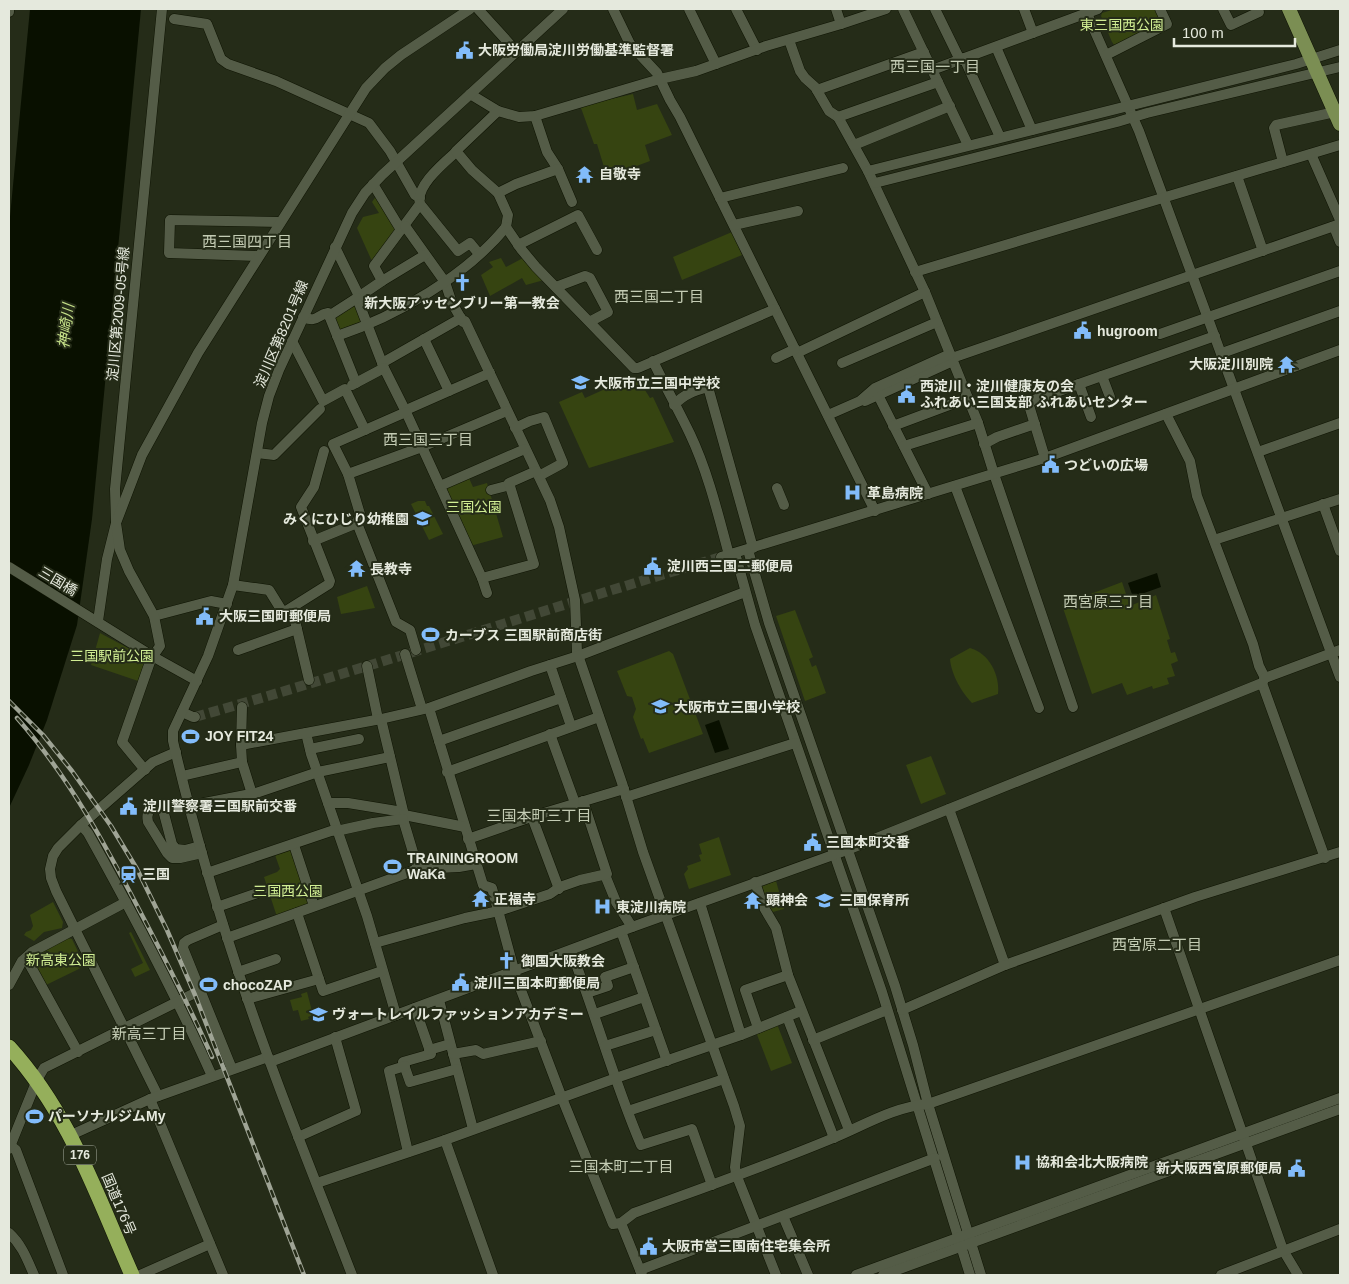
<svg xmlns="http://www.w3.org/2000/svg" width="1349" height="1284" viewBox="0 0 1349 1284" font-family="Arial,'Noto Sans JP',sans-serif">
<style>
.green{fill:#364411}
.water{fill:#091000}
.lines{fill:none;stroke-linecap:round;stroke-linejoin:round}
.minor-tunnel{stroke:#424836;stroke-width:10;stroke-dasharray:10 5;stroke-linecap:butt}
.minor-casing{stroke:#0f1403;stroke-width:11}
.major-casing{stroke:#0f1403;stroke-width:15}
.highway-casing{stroke:#0f1403;stroke-width:16}
.minor{stroke:#545c47;stroke-width:10}
.major{stroke:#7b8e53;stroke-width:14}
.highway{stroke:#95af5b;stroke-width:15}
.rail-casing{stroke:#9fa495;stroke-width:4.5}
.rail{stroke:#252c18;stroke-width:2.5;stroke-dasharray:8;stroke-linecap:butt}
.labels{text-anchor:middle;stroke-width:4;stroke-linejoin:round;paint-order:stroke}
.shield{fill:#252c18;stroke:#abb0a2;stroke-width:1}
.shield-label{font-size:12px;font-weight:bold;fill:#e5e9dd}
.park-label{font-size:14px;fill:#d0ed93;stroke:#252c18}
.poi-label{font-size:14px;font-weight:bold;fill:#e5e9dd;stroke:#252c18;text-anchor:start}
.street-label{font-size:14px;fill:#e5e9dd;stroke:#252c18}
.neighbourhood-label{font-size:15px;fill:#c4ccb4;stroke:#252c18}
.water-label{font-size:15px;font-style:italic;fill:#c7e38a;stroke:#252c18}
</style>
<rect width="100%" height="100%" fill="#252c18"/>
<g class="green">
<polygon points="1115,9 1157,9 1161,22 1115,46 1112,42 1101,16 1102,13"/>
<polygon points="633,94 637,110 657,104 672,135 645,145 650,161 607,177 597,144 594,144 581,108 594,103"/>
<polygon points="377,195 397,229 374,262 371,259 357,228 363,217 379,213 372,202"/>
<polygon points="732,232 742,255 682,280 673,257"/>
<polygon points="501,258 506,267 523,258 544,280 526,285 522,278 490,296 481,275 493,267 489,262"/>
<polygon points="356,302 363,322 339,334 333,316"/>
<polygon points="632,377 638,379 650,398 653,397 674,442 589,468 559,402 582,392 585,398"/>
<polygon points="468,476 473,487 487,483 503,537 470,546 443,486"/>
<polygon points="418,501 425,501 427,506 429,506 443,534 429,540 411,504"/>
<polygon points="1122,582 1130,606 1156,595 1170,639 1167,640 1171,653 1175,652 1178,661 1171,664 1175,676 1167,678 1169,684 1153,689 1152,686 1127,695 1122,683 1092,694 1062,605"/>
<polygon points="367,586 375,608 341,614 337,597"/>
<polygon points="795,610 813,657 809,659 812,667 816,665 826,693 805,701 776,616"/>
<polygon points="100,633 141,655 145,662 138,681 91,665"/>
<path d="M970,648C989,653 1000,675 998,694L972,703C962,693 951,674 950,659Z"/>
<polygon points="669,651 673,654 703,734 649,753 643,738 641,739 633,717 636,709 632,697 627,696 617,671"/>
<polygon points="931,756 946,794 921,804 906,765"/>
<polygon points="719,837 731,875 689,889 684,874 688,869 687,866 701,861 699,855 702,854 699,844"/>
<polygon points="293,849 312,905 277,917 264,877 277,872 280,869 275,855"/>
<polygon points="776,881 784,909 769,913 758,888"/>
<polygon points="53,902 63,922 62,928 44,932 34,941 24,935 26,932 31,930 33,926 30,915"/>
<polygon points="131,932 150,970 135,977 131,969 143,963 129,933"/>
<polygon points="68,938 72,939 85,966 46,985 32,960 33,956"/>
<polygon points="307,992 313,1015 308,1017 309,1019 301,1021 298,1010 293,1011 290,1000 302,997 301,994"/>
<polygon points="777,1024 792,1063 771,1071 756,1032"/>
</g>
<g class="water">
<polygon points="30,9 141,9 92,519 77,625 47,720 29,765 9,808 9,227"/>
<polygon points="1157,573 1161,587 1133,597 1128,583"/>
<polygon points="719,720 729,749 715,753 705,725"/>
</g>
<g class="lines">
<path class="minor-tunnel" d="M195,717C372,667 546,609 721,557"/>
<defs>
<g id="minor">
<polyline points="478,9 517,52"/>
<polyline points="613,9 630,44 657,73 670,100 680,117 875,511"/>
<polyline points="689,9 716,64"/>
<polyline points="736,9 757,50"/>
<polyline points="836,9 841,24"/>
<polyline points="903,9 968,145"/>
<polyline points="935,9 960,60"/>
<polyline points="1024,9 1033,33"/>
<polyline points="1085,9 1139,131 1340,677"/>
<polyline points="1223,9 1231,25 1259,12 1257,9"/>
<polyline points="9,12 9,9"/>
<polyline points="174,19 207,24 221,59 228,64 276,81 369,123 390,151 415,195 420,198"/>
<polyline points="789,40 800,71 805,78 815,87 829,111 838,117 868,171 925,292 978,423 994,474 1073,707"/>
<polyline points="996,47 1032,130"/>
<polyline points="1106,55 1167,24 1160,9"/>
<polyline points="964,58 1000,137"/>
<polyline points="932,70 1098,9"/>
<polyline points="817,90 924,52"/>
<polyline points="470,94 498,111"/>
<polyline points="535,116 547,152 558,169 572,202"/>
<polyline points="838,117 938,82"/>
<polyline points="854,145 950,106"/>
<path d="M457,151C445,162 415,186 420,204L374,266L382,281L357,298L384,368L406,412L482,578L487,593"/>
<polyline points="1311,154 1340,220"/>
<polyline points="1283,162 1274,128 1276,125 1335,112"/>
<polyline points="868,171 1296,64 1340,50"/>
<polyline points="1237,176 1263,251"/>
<polyline points="875,183 1117,122 1147,113 1340,67"/>
<polyline points="373,184 401,230"/>
<polyline points="498,193 516,184 558,169"/>
<polyline points="720,198 843,168"/>
<polyline points="420,204 458,251 470,243 479,254"/>
<polyline points="734,225 798,211"/>
<polyline points="405,226 445,282 452,303 463,322 465,321 550,500 559,527 575,600 577,652 622,783 643,852 734,1106 740,1126 735,1167 736,1174 776,1275"/>
<polyline points="1334,227 1340,242"/>
<polyline points="518,245 578,215 597,250"/>
<polyline points="335,247 359,296"/>
<polyline points="258,256 169,253 170,220 280,222"/>
<polyline points="915,272 1340,145"/>
<polyline points="382,281 425,255"/>
<polyline points="556,287 585,276 590,278 608,312 591,321"/>
<polyline points="775,309 638,368 634,368 536,267 521,249 506,227 508,215 498,193 472,170 456,151 498,111 519,117 535,116 660,79 696,71 766,46 841,24 886,9"/>
<polyline points="329,316 357,298"/>
<path d="M303,317C318,323 316,315 328,313L356,383"/>
<polyline points="1160,334 1340,271"/>
<path d="M337,336C397,316 466,276 506,227"/>
<polyline points="292,341 323,401 345,389 365,430"/>
<polyline points="797,353 925,292"/>
<polyline points="1222,353 1340,311"/>
<polyline points="776,358 795,349"/>
<polyline points="952,358 1340,224"/>
<path d="M653,361C665,386 678,409 690,434C708,472 718,514 729,555"/>
<polyline points="382,363 461,318"/>
<polyline points="842,363 937,322"/>
<polyline points="1102,376 1110,397"/>
<polyline points="1079,384 1091,417"/>
<polyline points="352,385 384,368"/>
<polyline points="449,391 490,373"/>
<polyline points="878,395 928,494"/>
<polyline points="865,401 953,361"/>
<path d="M674,405C684,394 694,391 708,387L753,548"/>
<polyline points="406,410 449,391 424,339"/>
<polyline points="406,412 333,444 348,474 360,514 357,523 396,622 410,630 416,650"/>
<polyline points="1166,414 1190,461 1197,496 1253,644 1259,666 1265,678"/>
<polyline points="828,415 860,401 875,388 950,354"/>
<polyline points="893,426 968,398"/>
<polyline points="515,428 530,421 544,417 563,463 539,476"/>
<polyline points="984,444 997,437 1035,424"/>
<polyline points="904,446 978,423"/>
<polyline points="1258,452 1340,423"/>
<polyline points="257,453 274,455 320,409"/>
<polyline points="1045,458 1028,402 1215,336"/>
<polyline points="348,474 422,447 507,411"/>
<polyline points="440,486 525,449"/>
<polyline points="955,486 1039,708"/>
<polyline points="777,488 784,505"/>
<polyline points="491,490 510,485"/>
<polyline points="1323,504 1340,551"/>
<polyline points="1214,540 1340,499"/>
<polyline points="313,541 357,523"/>
<polyline points="748,550 769,623 895,986 913,1045 928,1104 981,1275"/>
<polyline points="735,553 755,625 882,992 970,1275"/>
<polyline points="721,557 1045,458 1340,350"/>
<polyline points="9,567 152,656 197,681"/>
<polyline points="482,578 534,564 509,483 536,471"/>
<polyline points="233,585 269,590 282,611 286,611 329,584 330,581 301,507 314,487 324,451"/>
<polyline points="292,608 309,680"/>
<polyline points="154,616 211,601 227,604"/>
<polyline points="98,621 107,559 116,523 115,489 162,9"/>
<polyline points="238,650 297,629"/>
<polyline points="405,654 422,709"/>
<polyline points="550,665 571,726"/>
<polyline points="367,666 378,719"/>
<polyline points="1262,683 1325,858"/>
<path d="M429,708L483,885L492,888L516,977L562,1098L613,1224L621,1223L634,1213C700,1189 766,1166 831,1139C863,1126 893,1107 928,1104L1340,960"/>
<polyline points="182,712 193,717 195,717"/>
<polyline points="381,719 404,815 403,819 418,869"/>
<polyline points="306,733 311,754 367,916 396,1015"/>
<polyline points="550,734 575,803"/>
<polyline points="439,741 561,698"/>
<polyline points="241,745 242,707"/>
<polyline points="310,749 359,739"/>
<polyline points="242,762 252,794"/>
<polyline points="145,770 122,742 151,659 160,646 154,616 129,571 120,550 116,523 142,455 198,353 366,88 385,68 401,55 470,9"/>
<polyline points="447,772 599,717"/>
<polyline points="182,776 242,762 241,745 381,719 429,708 531,671 578,656 745,592"/>
<polyline points="626,797 795,743"/>
<polyline points="328,803 348,803 403,812"/>
<polyline points="189,806 256,793 318,772 390,757"/>
<polyline points="949,809 1005,965 1195,897 1340,852"/>
<polyline points="404,815 465,827"/>
<polyline points="532,817 559,889"/>
<path d="M81,825L88,833C132,912 175,993 212,1076"/>
<polyline points="468,839 534,816 624,789"/>
<polyline points="294,845 314,906"/>
<path d="M200,846L185,850L176,849L172,844L163,810L156,806C149,808 146,814 148,822L167,853L172,858H180L202,853"/>
<polyline points="207,873 331,831 341,830 373,823 403,819"/>
<polyline points="605,875 616,902 632,927"/>
<polyline points="755,882 763,906 776,928 788,975 849,1130"/>
<polyline points="700,903 741,1035"/>
<polyline points="217,907 266,890"/>
<polyline points="1164,908 1283,1250 1298,1275"/>
<polyline points="297,913 323,991 382,971"/>
<polyline points="223,925 188,940 184,943 183,948 232,1069"/>
<polyline points="621,931 667,1061"/>
<polyline points="227,938 418,869 459,867 476,864"/>
<polyline points="375,943 465,918 499,911 550,894 560,887 580,880 607,874 583,801"/>
<path d="M571,951C596,1015 614,1082 641,1145L692,1129L712,1185"/>
<polyline points="26,958 78,1052"/>
<polyline points="238,972 276,959"/>
<polyline points="9,985 22,961 32,952 126,902"/>
<polyline points="587,993 608,986 605,977 634,967"/>
<polyline points="247,999 319,979"/>
<polyline points="439,1000 473,1129"/>
<polyline points="415,1008 431,1054 403,1062 410,1082 457,1069"/>
<polyline points="902,1010 1005,965"/>
<polyline points="595,1014 644,997"/>
<polyline points="787,1017 834,1138"/>
<polyline points="758,1028 745,990 788,975"/>
<polyline points="813,1040 887,1010"/>
<polyline points="605,1046 656,1030"/>
<polyline points="429,1050 450,1044"/>
<polyline points="453,1054 476,1050 483,1054 541,1041"/>
<polyline points="270,1062 621,931 847,850 1262,683 1265,678 1340,650"/>
<polyline points="405,1066 389,1071 408,1152"/>
<polyline points="158,1096 56,891 51,878 50,869 53,856 58,848 81,825 153,762 176,752"/>
<polyline points="150,1099 223,1275"/>
<polyline points="628,1111 724,1079"/>
<polyline points="71,1135 150,1099 268,1057"/>
<polyline points="298,1137 356,1111 335,1037"/>
<polyline points="445,1140 493,1275"/>
<polyline points="11,1146 16,1150 63,1275"/>
<polyline points="9,1149 37,1080 44,1068 201,990"/>
<polyline points="317,1183 445,1140 616,1078 741,1035 801,1011"/>
<polyline points="783,1216 808,1275"/>
<polyline points="621,1223 642,1275"/>
<path d="M9,1233C22,1245 27,1259 34,1275"/>
<polyline points="640,1270 935,1158"/>
<polyline points="140,1275 210,1244"/>
<path d="M352,1275C313,1174 272,1074 238,971C213,895 191,819 173,741V731L208,656L233,585L262,423L269,396L279,370L352,213L365,193L382,175L563,9"/>
<polyline points="856,1275 1340,1098"/>
<polyline points="883,1275 1340,1109"/>
<polyline points="1221,1275 1340,1229"/>
</g>
<polyline id="major" points="1289,9 1340,124"/>
<path id="highway" d="M9,1047C70,1114 96,1194 132,1275"/>
</defs>
<use href="#minor" class="minor-casing"/>
<use href="#major" class="major-casing"/>
<use href="#highway" class="highway-casing"/>
<use href="#minor" class="minor"/>
<use href="#major" class="major"/>
<use href="#highway" class="highway"/>
<defs>
<g id="rail">
<polyline points="9,701 43,735 72,771 111,826 137,869 167,930 195,995 304,1275"/>
<path d="M17,718C70,778 106,846 143,917C167,963 191,1009 212,1057"/>
</g>
</defs>
<use href="#rail" class="rail-casing"/>
<use href="#rail" class="rail"/>
</g>
<defs>
<symbol id="civic-bare" viewBox="-9 -9 18 18"><path d="M-.6-6.5H3V-4.5H.6V-3L4-1V1h2V6H-6V1h2V-1L-.6-3ZM-1.2 2.5V6h2.4V2.5Z" fill="#82bcfa" stroke="#252c18" stroke-width="2.5" paint-order="stroke"/></symbol>
<symbol id="temple-bare" viewBox="-9 -9 18 18"><path d="M0-6L5-2H3V0L6.5 2.5H4V6H1.5V3h-3V6H-4V2.5H-6.5L-3 0V-2H-5Z" fill="#82bcfa" stroke="#252c18" stroke-width="2.5" paint-order="stroke"/></symbol>
<symbol id="church-bare" viewBox="-9 -9 18 18"><path d="M-1.2-6h2.4v3.5h3.3v2.4h-3.3V6h-2.4V-.1h-3.3v-2.4h3.3Z" fill="#82bcfa" stroke="#252c18" stroke-width="2.5" paint-order="stroke"/></symbol>
<symbol id="school-bare" viewBox="-9 -9 18 18"><path d="M0-5L7-2L0 1L-7-2ZM-4 1L0 2.5L4 1V4Q0 6-4 4Z" fill="#82bcfa" stroke="#252c18" stroke-width="2.5" paint-order="stroke"/></symbol>
<symbol id="hospital-bare" viewBox="-9 -9 18 18"><path d="M-5-5h3v3.5h4V-5h3V5h-3V1.5h-4V5h-3Z" fill="#82bcfa" stroke="#252c18" stroke-width="2.5" paint-order="stroke"/></symbol>
<symbol id="stadium-bare" viewBox="-9 -9 18 18"><path d="M0-5a6.5 5 0 1 0 0 10a6.5 5 0 1 0 0-10ZM-3.5-1.8h7v3.6h-7Z" fill="#82bcfa" stroke="#252c18" stroke-width="2.5" paint-order="stroke"/></symbol>
<symbol id="station-bare" viewBox="-9 -9 18 18"><path d="M-3-6H3Q5-6 5-4V2Q5 4 3 4L4.5 6H3L1.5 4h-3L-3 6H-4.5L-3 4Q-5 4-5 2V-4Q-5-6-3-6ZM-3.5-4v3h7v-3ZM-3.5 1v1.5H-2V1ZM2 1v1.5H3.5V1Z" fill="#82bcfa" stroke="#252c18" stroke-width="2.5" paint-order="stroke"/></symbol>
<symbol id="university-bare" viewBox="-9 -9 18 18"><path d="M0-5L7-2L0 1L-7-2ZM-4 1L0 2.5L4 1V4Q0 6-4 4Z" fill="#82bcfa" stroke="#252c18" stroke-width="2.5" paint-order="stroke"/></symbol>
</defs>
<g fill-rule="evenodd">
<use href="#civic-bare" x="452" y="38" width="25" height="25"/>
<use href="#temple-bare" x="572" y="162" width="25" height="25"/>
<use href="#church-bare" x="450" y="270" width="25" height="25"/>
<use href="#civic-bare" x="1070" y="318" width="25" height="25"/>
<use href="#temple-bare" x="1274" y="352" width="25" height="25"/>
<use href="#school-bare" x="568" y="370" width="25" height="25"/>
<use href="#civic-bare" x="894" y="382" width="25" height="25"/>
<use href="#civic-bare" x="1038" y="452" width="25" height="25"/>
<use href="#hospital-bare" x="840" y="480" width="25" height="25"/>
<use href="#school-bare" x="410" y="506" width="25" height="25"/>
<use href="#civic-bare" x="640" y="554" width="25" height="25"/>
<use href="#temple-bare" x="344" y="556" width="25" height="25"/>
<use href="#civic-bare" x="192" y="604" width="25" height="25"/>
<use href="#stadium-bare" x="418" y="622" width="25" height="25"/>
<use href="#school-bare" x="648" y="694" width="25" height="25"/>
<use href="#stadium-bare" x="178" y="724" width="25" height="25"/>
<use href="#civic-bare" x="116" y="794" width="25" height="25"/>
<use href="#civic-bare" x="800" y="830" width="25" height="25"/>
<use href="#stadium-bare" x="380" y="854" width="25" height="25"/>
<use href="#station-bare" x="116" y="862" width="25" height="25"/>
<use href="#temple-bare" x="468" y="886" width="25" height="25"/>
<use href="#temple-bare" x="740" y="888" width="25" height="25"/>
<use href="#school-bare" x="812" y="888" width="25" height="25"/>
<use href="#hospital-bare" x="590" y="894" width="25" height="25"/>
<use href="#church-bare" x="494" y="948" width="25" height="25"/>
<use href="#civic-bare" x="448" y="970" width="25" height="25"/>
<use href="#stadium-bare" x="196" y="972" width="25" height="25"/>
<use href="#university-bare" x="306" y="1002" width="25" height="25"/>
<use href="#stadium-bare" x="22" y="1104" width="25" height="25"/>
<use href="#hospital-bare" x="1010" y="1150" width="25" height="25"/>
<use href="#civic-bare" x="1284" y="1156" width="25" height="25"/>
<use href="#civic-bare" x="636" y="1234" width="25" height="25"/>
</g>
<g class="labels">
<rect class="shield" x="64" y="1145.5" width="32" height="19" rx="4"/>
<g class="shield-label">
<text x="80" y="1159">176</text>
</g>
<g class="park-label">
<text x="1122" y="30">東三国西公園</text>
<text x="474" y="512">三国公園</text>
<text x="112" y="661">三国駅前公園</text>
<text x="288" y="896">三国西公園</text>
<text x="61" y="965">新高東公園</text>
</g>
<g class="poi-label">
<text x="478" y="55">大阪労働局淀川労働基準監督署</text>
<text x="599" y="179">自敬寺</text>
<text x="462" y="308" text-anchor="middle">新大阪アッセンブリー第一教会</text>
<text x="1097" y="336">hugroom</text>
<text x="1273" y="369" text-anchor="end">大阪淀川別院</text>
<text x="594" y="388">大阪市立三国中学校</text>
<text x="920" y="391">西淀川・淀川健康友の会<tspan x="920" dy="16">ふれあい三国支部 ふれあいセンター</tspan></text>
<text x="1064" y="470">つどいの広場</text>
<text x="867" y="498">革島病院</text>
<text x="409" y="524" text-anchor="end">みくにひじり幼稚園</text>
<text x="667" y="571">淀川西三国二郵便局</text>
<text x="370" y="574">長教寺</text>
<text x="219" y="621">大阪三国町郵便局</text>
<text x="445" y="640">カーブス 三国駅前商店街</text>
<text x="674" y="712">大阪市立三国小学校</text>
<text x="205" y="741">JOY FIT24</text>
<text x="143" y="811">淀川警察署三国駅前交番</text>
<text x="826" y="847">三国本町交番</text>
<text x="407" y="863">TRAININGROOM<tspan x="407" dy="16">WaKa</tspan></text>
<text x="142" y="879">三国</text>
<text x="494" y="904">正福寺</text>
<text x="766" y="905">顕神会</text>
<text x="839" y="905">三国保育所</text>
<text x="616" y="912">東淀川病院</text>
<text x="521" y="966">御国大阪教会</text>
<text x="474" y="988">淀川三国本町郵便局</text>
<text x="223" y="990">chocoZAP</text>
<text x="332" y="1019">ヴォートレイルファッションアカデミー</text>
<text x="48" y="1121">パーソナルジムMy</text>
<text x="1036" y="1167">協和会北大阪病院</text>
<text x="1282" y="1173" text-anchor="end">新大阪西宮原郵便局</text>
<text x="662" y="1251">大阪市営三国南住宅集会所</text>
</g>
<g class="street-label">
<text transform="translate(118 314) rotate(-85)" y="5">淀川区第2009-05号線</text>
<text transform="translate(281 334) rotate(-67)" y="5">淀川区第8201号線</text>
<text transform="translate(58 581) rotate(31)" y="5">三国橋</text>
<text transform="translate(119 1204) rotate(67)" y="5">国道176号</text>
</g>
<g class="neighbourhood-label">
<text x="935" y="72">西三国一丁目</text>
<text x="247" y="247">西三国四丁目</text>
<text x="659" y="302">西三国二丁目</text>
<text x="428" y="445">西三国三丁目</text>
<text x="1108" y="607">西宮原三丁目</text>
<text x="539" y="821">三国本町三丁目</text>
<text x="1157" y="950">西宮原二丁目</text>
<text x="149" y="1039">新高三丁目</text>
<text x="621" y="1172">三国本町二丁目</text>
</g>
<g class="water-label">
<text transform="translate(66 326) rotate(-83)" y="5">神崎川</text>
</g>
</g>
<rect width="1349" height="1284" fill="none" stroke="#e5e9dd" stroke-width="20"/>
<path d="M1174 38v8h121v-8" fill="none" stroke="#e5e9dd" stroke-width="2.5"/>
<text x="1182" y="38" font-size="15" fill="#e5e9dd" stroke="#252c18" stroke-width="4" paint-order="stroke">100 m</text>
</svg>
